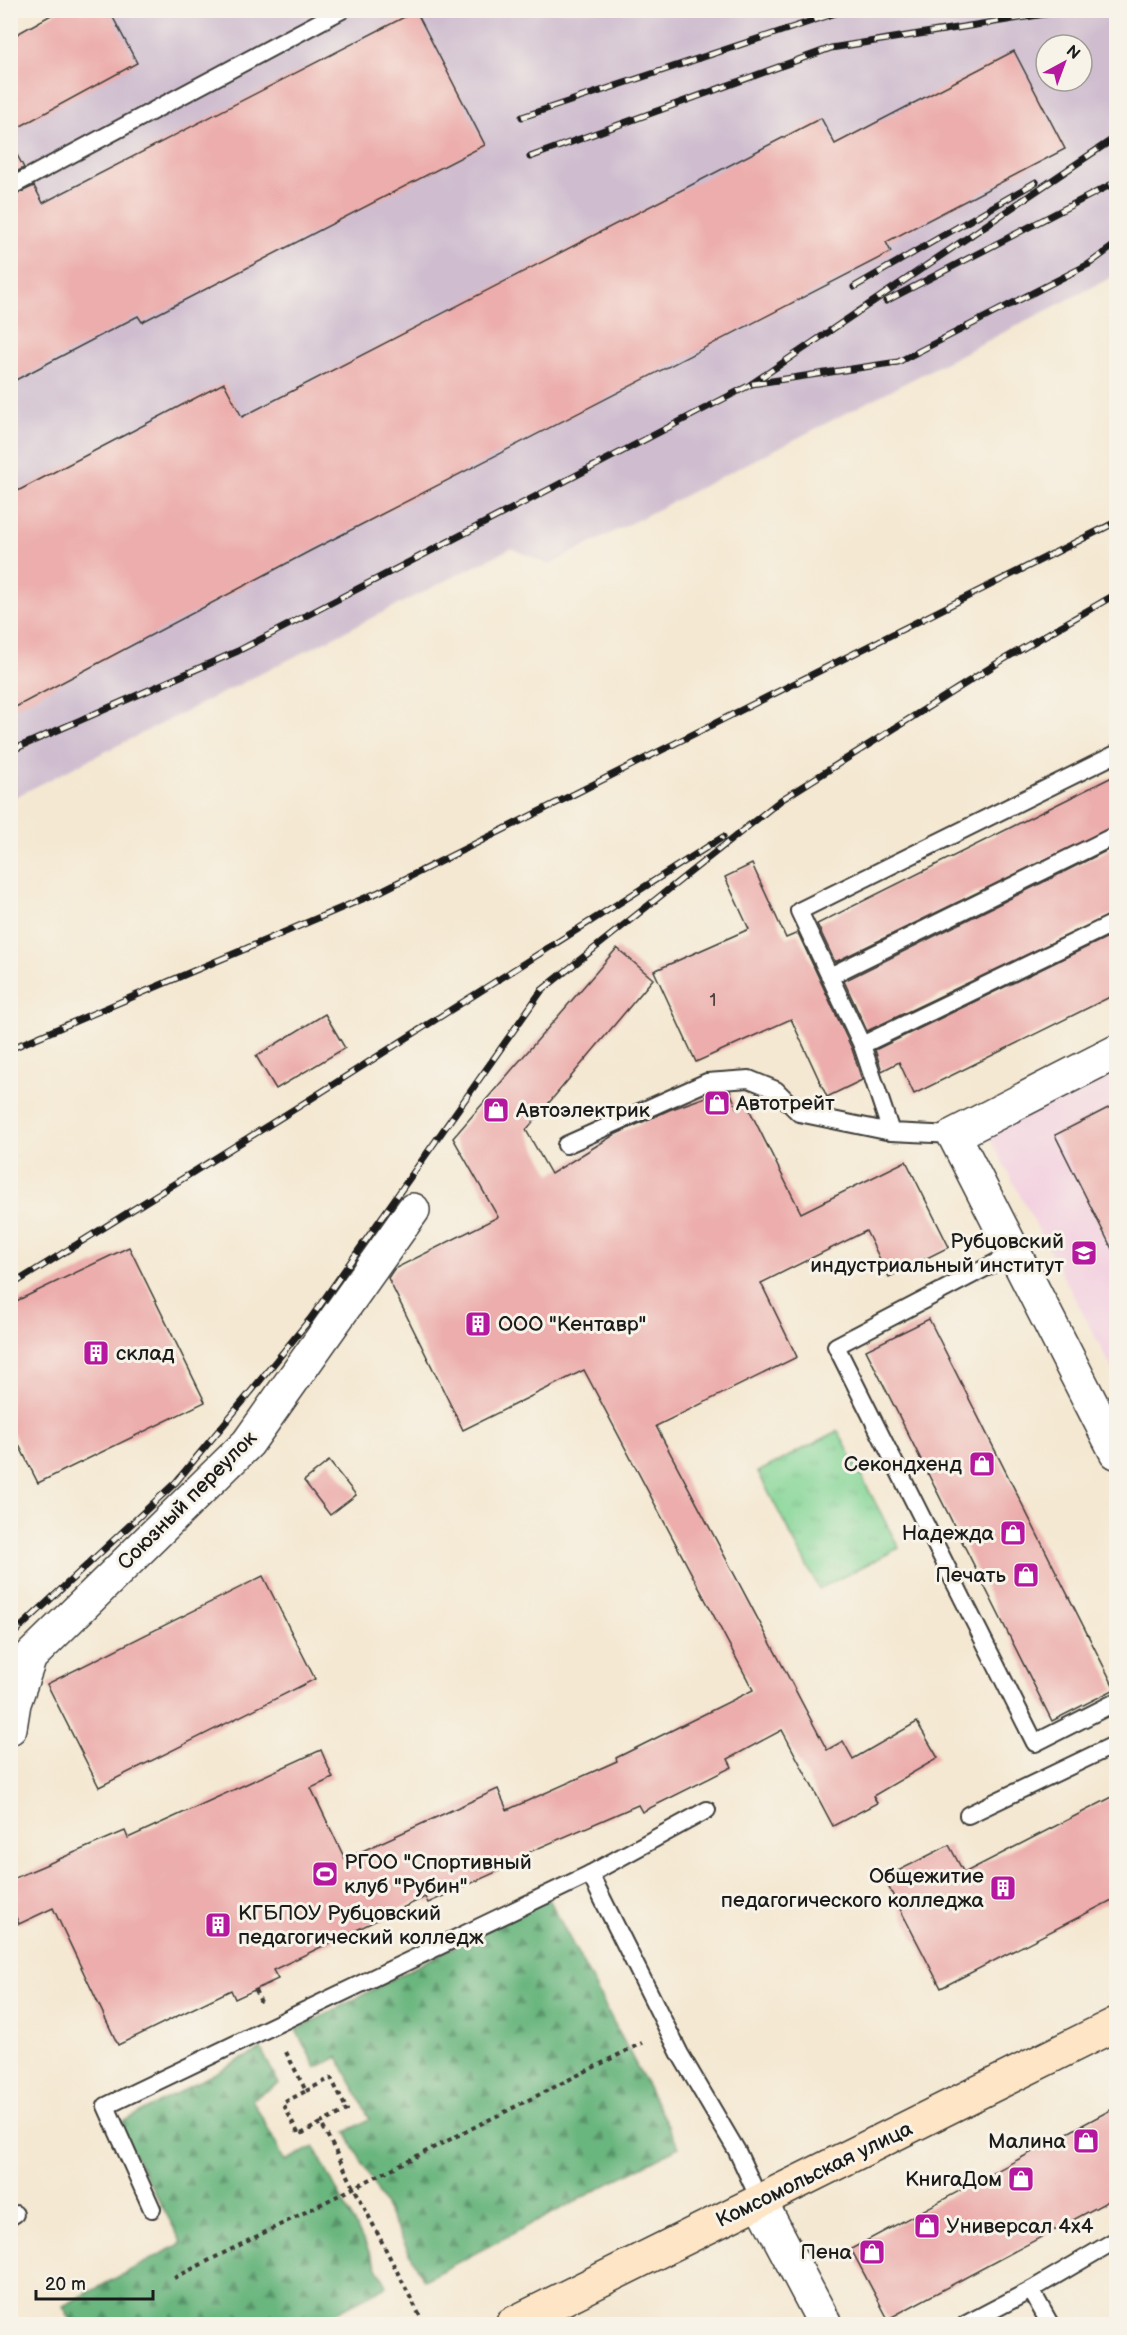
<svg xmlns="http://www.w3.org/2000/svg" width="1127" height="2335" viewBox="0 0 1127 2335" font-family="'Balsamiq Sans',sans-serif">
<style>
.built{fill:#f3cfe0}
.industrial{fill:#cfbdcf;fill-rule:evenodd}
.forest{fill:url(#forest-firs);stroke:#43694e;stroke-width:1.5}
.park{fill:url(#park-tufts);stroke:#507859;stroke-width:1.5}
.building{fill:#ecadac}
.lines{fill:none;stroke-linecap:round;stroke-linejoin:round}
.service-casing{stroke:#3c3b37;stroke-width:20}
.minor-casing{stroke:#3c3b37;stroke-width:36}
.secondary-casing{stroke:#3c3b37;stroke-width:36}
.path{stroke:#3c3b37;stroke-width:4;stroke-dasharray:4.5 4.5;stroke-linecap:butt}
.service{stroke:#fff;stroke-width:16}
.minor{stroke:#fff;stroke-width:33}
.secondary{stroke:#fde5c5;stroke-width:33}
.rail-casing{stroke:#1c1c1c;stroke-width:7}
.rail{stroke:#f7f3e8;stroke-width:4.5;stroke-dasharray:14;stroke-linecap:butt}
.labels{text-anchor:middle;stroke-width:6;stroke-linejoin:round;paint-order:stroke}
.number-label{font-size:18px;fill:#504040}
.poi-label{font-size:21px;fill:#1c1c1c;stroke:#f7f3e8;text-anchor:end}
.street-label{font-size:21px;fill:#1c1c1c;stroke:#f7f3e8}
</style>
<defs>
<pattern id="forest-firs" width="22" height="20" patternUnits="userSpaceOnUse" patternTransform="scale(1.5)"><rect width="22" height="20" fill="#6ab67f"/><path d="M5 1l3.5 6h-7zM16 11l3.5 6h-7z" fill="#569367"/></pattern>
<pattern id="park-tufts" width="24" height="20" patternUnits="userSpaceOnUse" patternTransform="scale(1.5)"><rect width="24" height="20" fill="#83d596"/><path d="M3 7l-1-3M5 7V3M7 7l1-3M15 17l-1-3M17 17v-4M19 17l1-3" fill="none" stroke="#71b681"/></pattern>
</defs>
<rect width="100%" height="100%" fill="#f7f3e8"/>
<filter id="ink" filterUnits="userSpaceOnUse"><feTurbulence type="fractalNoise" baseFrequency=".0167" numOctaves="2"/><feDisplacementMap in="SourceGraphic" scale="12" xChannelSelector="R" yChannelSelector="G"/><feConvolveMatrix kernelMatrix="1 2 1 2 8 2 1 2 1" color-interpolation-filters="sRGB"/></filter>
<filter id="wash" filterUnits="userSpaceOnUse"><feTurbulence type="fractalNoise" baseFrequency=".008" numOctaves="4" result="noise"/><feDisplacementMap in="SourceGraphic" scale="24" xChannelSelector="R" yChannelSelector="G"/><feGaussianBlur stdDeviation="1.35" result="paint"/><feColorMatrix in="noise" values="0 0 0 0 0 0 0 0 0 0 0 0 0 0 0 0 0 1.4 0 .05"/><feComposite in="paint" operator="in"/></filter>
<g filter="url(#wash)">
<rect width="100%" height="100%" fill="#f4e8d2"/>
<polygon class="built" points="1116,1066 1116,1376 985,1129"/>
<path class="industrial" d="M60,10L1116,11V275L549,565L511,548L11,799V38ZM1046,45H1082V81H1046Z"/>
<g class="forest">
<polygon points="548,1897 679,2147 424,2280 346,2132 370,2119 338,2057 316,2068 296,2030"/>
<polygon points="261,2049 279,2084 252,2099 285,2161 314,2147 387,2286 314,2324 73,2324 63,2306 182,2243 118,2124"/>
</g>
<polygon class="park" points="838,1431 899,1548 819,1589 758,1472"/>
<g id="blocks">
<g class="building">
<polygon points="60,10 109,10 137,63 10,132 10,38"/>
<polygon points="416,11 485,145 142,322 138,316 10,383 10,197 34,186 43,203"/>
<polygon points="1014,51 1065,149 886,242 891,252 312,550 10,710 10,495 224,383 242,417 821,118 835,144"/>
<polygon points="10,142 24,168 10,175"/>
<polygon points="1116,775 1116,825 835,962 817,924"/>
<polygon points="1116,846 1116,912 867,1031 844,981"/>
<polygon points="752,864 786,938 798,933 852,1049 862,1080 827,1097 791,1019 696,1062 654,971 749,929 725,877"/>
<polygon points="1116,933 1116,994 914,1094 899,1062 882,1071 875,1050"/>
<polygon points="617,948 653,979 526,1130 551,1174 614,1135 669,1110 720,1092 730,1091 737,1108 747,1105 801,1213 906,1161 949,1247 889,1277 866,1231 761,1283 797,1357 656,1426 827,1750 843,1741 853,1759 917,1722 938,1758 873,1796 877,1803 833,1826 782,1730 728,1759 732,1767 642,1812 638,1805 527,1853 529,1857 428,1903 425,1897 273,1970 278,1979 235,1999 231,1990 118,2045 53,1908 19,1924 10,1903 10,1880 125,1831 128,1838 321,1750 333,1778 311,1788 345,1859 498,1789 507,1810 617,1761 616,1758 753,1690 584,1370 463,1430 388,1278 394,1269 498,1217 453,1138"/>
<polygon points="325,1014 345,1048 276,1089 256,1056"/>
<polygon points="1116,1104 1116,1257 1055,1135"/>
<polygon points="129,1247 205,1402 38,1483 10,1427 10,1304"/>
<polygon points="929,1319 1115,1689 1052,1721 866,1350"/>
<polygon points="329,1461 356,1495 330,1515 304,1481"/>
<polygon points="263,1576 315,1679 99,1787 47,1684"/>
<polygon points="1116,1795 1116,1898 941,1988 884,1878 949,1845 964,1873"/>
<polygon points="1116,2107 1116,2197 888,2319 851,2249"/>
</g>
</g>
</g>
<g filter="url(#ink)">
<use href="#blocks" fill-opacity="0" stroke="#3c3b37" stroke-width="1.5"/>
<g class="lines">
<defs>
<g id="service">
<polyline points="10,187 342,10"/>
<polyline points="830,976 1116,835"/>
<polyline points="862,1045 799,911 1116,754"/>
<polyline points="954,1135 891,1132 862,1045 1116,922"/>
<polyline points="566,1145 707,1082 749,1079 776,1090 799,1113 891,1132"/>
<polyline points="1014,1253 836,1346 1035,1743 1116,1702"/>
<polyline points="968,1815 1116,1744"/>
<polyline points="590,1874 680,2054 737,2151 760,2201"/>
<polyline points="152,2209 106,2106 590,1874 707,1810"/>
<polyline points="10,2217 15,2214"/>
<polyline points="966,2324 1031,2290"/>
<polyline points="1050,2324 1031,2290 1116,2240"/>
</g>
<g id="minor">
<polyline points="1116,1052 954,1135 1116,1452"/>
<polyline points="10,1728 14,1703 30,1657 248,1443 413,1210"/>
<polyline points="760,2201 825,2324"/>
</g>
<polyline id="secondary" points="512,2324 1116,2024"/>
</defs>
<use href="#service" class="service-casing"/>
<use href="#minor" class="minor-casing"/>
<use href="#secondary" class="secondary-casing"/>
<g class="path">
<polyline points="255,1990 261,2002"/>
<polyline points="286,2052 306,2091 283,2103 299,2135 321,2123 424,2324"/>
<polyline points="306,2091 331,2078 347,2110 321,2123"/>
<polyline points="174,2278 642,2043"/>
</g>
<use href="#service" class="service"/>
<use href="#minor" class="minor"/>
<use href="#secondary" class="secondary"/>
<defs>
<g id="rail">
<polyline points="522,117 845,10"/>
<polyline points="530,157 831,48 1070,10"/>
<polyline points="854,287 1036,182"/>
<polyline points="886,301 1116,182"/>
<polyline points="752,384 898,362 1089,264 1116,244"/>
<polyline points="10,751 238,651 750,385 1116,137"/>
<polyline points="10,1049 379,892 1116,522"/>
<polyline points="10,1286 301,1105 723,837"/>
<polyline points="10,1637 176,1482 249,1394 311,1318 542,990 781,800 1001,661 1116,594"/>
</g>
</defs>
<use href="#rail" class="rail-casing"/>
<use href="#rail" class="rail"/>
</g>
</g>
<defs>
<symbol id="shop-square" viewBox="-11 -11 22 22"><rect x="-9" y="-9" width="18" height="18" rx="4" fill="#b5179e" stroke="#f7f3e8"/><path d="M-5-2.5h2.3a2.7 3.5 0 0 1 5.4 0H5L5.5 6h-11ZM-1.5-2.5h3a1.5 2.3 0 0 0-3 0Z" fill="#fff"/></symbol>
<symbol id="university-square" viewBox="-11 -11 22 22"><rect x="-9" y="-9" width="18" height="18" rx="4" fill="#b5179e" stroke="#f7f3e8"/><path d="M0-5L7-2L0 1L-7-2ZM-4 1L0 2.5L4 1V4Q0 6-4 4Z" fill="#fff"/></symbol>
<symbol id="building-square" viewBox="-11 -11 22 22"><rect x="-9" y="-9" width="18" height="18" rx="4" fill="#b5179e" stroke="#f7f3e8"/><path d="M-4-6H4V6H1V3H-1V6H-4ZM-2.5-4.3h1.7v1.8h-1.7ZM.8-4.3h1.7v1.8H.8ZM-2.5-1h1.7V.8h-1.7ZM.8-1h1.7V.8H.8Z" fill="#fff"/></symbol>
<symbol id="stadium-square" viewBox="-11 -11 22 22"><rect x="-9" y="-9" width="18" height="18" rx="4" fill="#b5179e" stroke="#f7f3e8"/><path d="M0-5a6.5 5 0 1 0 0 10a6.5 5 0 1 0 0-10ZM-3.5-1.8h7v3.6h-7Z" fill="#fff"/></symbol>
</defs>
<g fill-rule="evenodd">
<use href="#shop-square" x="702" y="1088" width="30" height="30"/>
<use href="#shop-square" x="481" y="1095" width="30" height="30"/>
<use href="#university-square" x="1069" y="1238" width="30" height="30"/>
<use href="#building-square" x="463" y="1309" width="30" height="30"/>
<use href="#building-square" x="81" y="1338" width="30" height="30"/>
<use href="#shop-square" x="967" y="1449" width="30" height="30"/>
<use href="#shop-square" x="998" y="1518" width="30" height="30"/>
<use href="#shop-square" x="1011" y="1560" width="30" height="30"/>
<use href="#stadium-square" x="310" y="1859" width="30" height="30"/>
<use href="#building-square" x="988" y="1873" width="30" height="30"/>
<use href="#building-square" x="203" y="1910" width="30" height="30"/>
<use href="#shop-square" x="1071" y="2126" width="30" height="30"/>
<use href="#shop-square" x="1006" y="2164" width="30" height="30"/>
<use href="#shop-square" x="912" y="2211" width="30" height="30"/>
<use href="#shop-square" x="857" y="2237" width="30" height="30"/>
</g>
<g class="labels">
<g class="number-label">
<text x="713" y="1006">1</text>
</g>
<g class="poi-label">
<text x="736" y="1110" text-anchor="start">Автотрейт</text>
<text x="516" y="1117" text-anchor="start">Автоэлектрик</text>
<text x="1064" y="1248">Рубцовский<tspan x="1064" dy="24">индустриальный институт</tspan></text>
<text x="498" y="1331" text-anchor="start">ООО "Кентавр"</text>
<text x="116" y="1360" text-anchor="start">склад</text>
<text x="962" y="1471">Секондхенд</text>
<text x="994" y="1540">Надежда</text>
<text x="1006" y="1582">Печать</text>
<text x="344" y="1869" text-anchor="start">РГОО "Спортивный<tspan x="344" dy="24">клуб "Рубин"</tspan></text>
<text x="984" y="1883">Общежитие<tspan x="984" dy="24">педагогического колледжа</tspan></text>
<text x="238" y="1920" text-anchor="start">КГБПОУ Рубцовский<tspan x="238" dy="24">педагогический колледж</tspan></text>
<text x="1066" y="2148">Малина</text>
<text x="1002" y="2186">КнигаДом</text>
<text x="946" y="2233" text-anchor="start">Универсал 4x4</text>
<text x="852" y="2259">Пена</text>
</g>
<g class="street-label">
<text transform="translate(187 1500) rotate(-45)" y="7">Союзный переулок</text>
<text transform="translate(814 2174) rotate(-26)" y="7">Комсомольская улица</text>
</g>
</g>
<rect width="1127" height="2335" fill="none" stroke="#f7f3e8" stroke-width="36"/>
<g transform="translate(1064 63) rotate(41)"><circle r="28" fill="#f7f3e8" stroke="#9f9d96" stroke-width="1.5"/>
<path d="M0-4.5L10 22L0 15L-10 22Z" fill="#b5179e"/>
<text y="-9" font-size="16" font-weight="bold" text-anchor="middle" fill="#1c1c1c">N</text>
</g>
<path d="M36 2290v9h117v-9" fill="none" stroke="#1c1c1c" stroke-width="3"/>
<text x="45" y="2290" font-size="18" fill="#1c1c1c" stroke="#f7f3e8" stroke-width="4.5" paint-order="stroke">20 m</text>
</svg>
